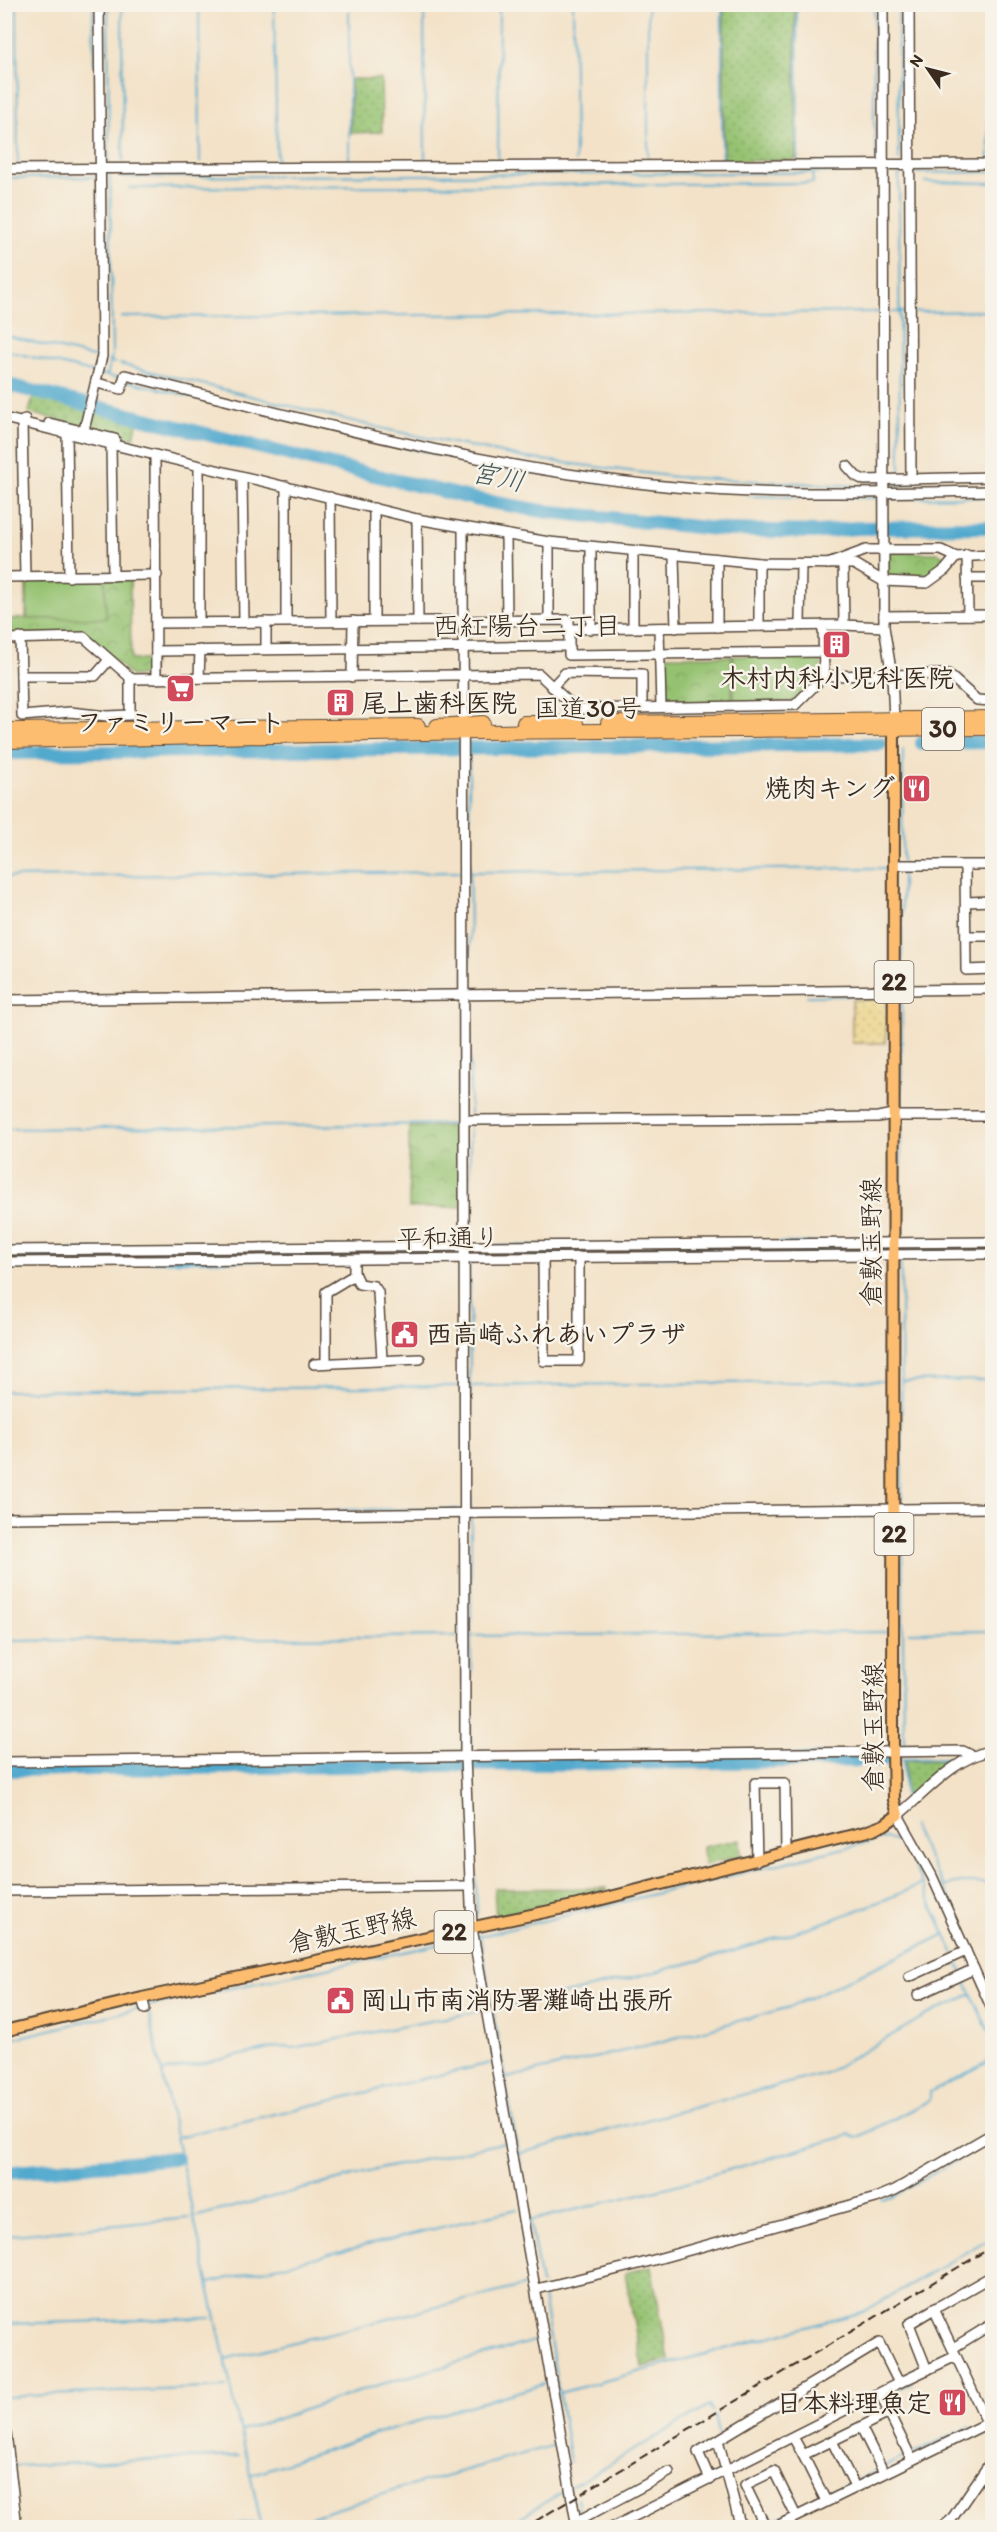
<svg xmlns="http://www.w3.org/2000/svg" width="997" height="2532" viewBox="0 0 997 2532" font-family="Itim,'Klee One',sans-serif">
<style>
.grass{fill:url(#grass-dots);stroke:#687648;stroke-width:1.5}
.sand{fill:url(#sand-dots);stroke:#94825e;stroke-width:1.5}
.park{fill:url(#park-crowns);stroke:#687648;stroke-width:1.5}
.garden{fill:#95c271;stroke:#687648;stroke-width:1.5}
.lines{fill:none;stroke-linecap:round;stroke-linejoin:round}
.stream{stroke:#51a9ce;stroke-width:2}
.river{stroke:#51a9ce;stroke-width:14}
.minor-casing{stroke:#574638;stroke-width:12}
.major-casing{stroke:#574638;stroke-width:14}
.highway-casing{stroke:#574638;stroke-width:16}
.minor{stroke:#fff;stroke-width:9}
.major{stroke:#fcbd6f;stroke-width:10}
.highway{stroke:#fcbd6f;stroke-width:14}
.rail{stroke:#3b2a1e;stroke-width:2;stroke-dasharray:9 4.5;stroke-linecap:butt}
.labels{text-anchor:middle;stroke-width:5;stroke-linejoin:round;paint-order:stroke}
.shield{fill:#f7f3e8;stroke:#73665b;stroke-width:1.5}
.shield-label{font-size:24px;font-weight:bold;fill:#3b2a1e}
.poi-label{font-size:26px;font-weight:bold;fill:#3b2a1e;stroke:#f7f3e8;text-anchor:start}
.street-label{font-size:26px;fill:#3b2a1e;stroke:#f7f3e8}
.water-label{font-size:27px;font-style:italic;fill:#43565c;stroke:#f7f3e8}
.neighbourhood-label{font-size:27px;fill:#3b2a1e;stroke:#f7f3e8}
</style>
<defs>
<pattern id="grass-dots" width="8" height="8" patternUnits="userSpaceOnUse" patternTransform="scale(1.5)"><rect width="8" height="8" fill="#95c271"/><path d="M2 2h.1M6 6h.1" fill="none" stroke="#7b9e5c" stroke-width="1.8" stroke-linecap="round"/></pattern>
<pattern id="sand-dots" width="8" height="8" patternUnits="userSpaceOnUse" patternTransform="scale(1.5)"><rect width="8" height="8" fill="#eeda9e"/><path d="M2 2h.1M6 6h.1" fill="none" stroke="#cdbb88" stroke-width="1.8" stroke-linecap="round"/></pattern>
<pattern id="park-crowns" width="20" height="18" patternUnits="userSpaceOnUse" patternTransform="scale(1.5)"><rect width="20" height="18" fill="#95c271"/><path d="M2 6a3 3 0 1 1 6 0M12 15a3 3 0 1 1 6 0" fill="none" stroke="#7b9e5c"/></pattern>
</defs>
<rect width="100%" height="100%" fill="#f7f3e8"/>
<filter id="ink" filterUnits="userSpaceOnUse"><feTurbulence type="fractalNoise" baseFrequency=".0167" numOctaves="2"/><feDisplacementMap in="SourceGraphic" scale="12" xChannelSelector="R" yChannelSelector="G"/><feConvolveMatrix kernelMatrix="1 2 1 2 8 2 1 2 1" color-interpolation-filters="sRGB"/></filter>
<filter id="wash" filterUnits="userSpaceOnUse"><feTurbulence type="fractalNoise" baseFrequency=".008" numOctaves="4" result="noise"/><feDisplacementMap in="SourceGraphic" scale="24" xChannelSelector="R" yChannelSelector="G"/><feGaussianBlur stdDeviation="1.35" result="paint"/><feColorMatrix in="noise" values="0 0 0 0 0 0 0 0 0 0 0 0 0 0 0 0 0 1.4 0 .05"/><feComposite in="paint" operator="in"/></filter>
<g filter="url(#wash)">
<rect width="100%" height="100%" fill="#f3e2c8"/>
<g class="grass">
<polygon points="724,5 795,5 796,160 724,161"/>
<polygon points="351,79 381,79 382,132 351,133"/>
<polygon points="33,397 137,423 134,438 29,413"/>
<polygon points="947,1760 955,1761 909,1802 905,1791 905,1761"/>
<polygon points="740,1839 741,1856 704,1865 703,1847"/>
<polygon points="606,1888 606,1891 496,1917 494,1889"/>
<polygon points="651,2266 669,2360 642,2367 625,2273"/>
</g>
<polygon class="sand" points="887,999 886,1043 852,1043 852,1000"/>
<g class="park">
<polygon points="888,552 938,553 951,560 927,579 893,579 888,575"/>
<polygon points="130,578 131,660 154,660 150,675 131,676 87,634 7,636 7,619 26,618 26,579"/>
<polygon points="662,656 732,656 732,703 664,703"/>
<polygon points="461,1126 461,1207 409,1208 409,1127"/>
</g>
<g class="garden">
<polygon points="105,579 106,618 27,619 27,580"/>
<polygon points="821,654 821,673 792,702 734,703 733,656"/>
</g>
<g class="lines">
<g class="stream">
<polyline points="17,4 18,164"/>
<polyline points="93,4 94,64"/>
<polyline points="108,4 109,167"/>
<polyline points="122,4 123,162"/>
<polyline points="199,4 200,163"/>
<polyline points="274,4 277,163"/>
<polyline points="349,4 349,163"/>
<polyline points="424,4 425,163"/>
<polyline points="573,4 575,161"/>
<polyline points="648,4 648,162"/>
<polyline points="722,4 722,160"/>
<polyline points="797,4 798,159"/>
<polyline points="874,4 874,122 877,160"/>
<polyline points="898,4 899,160"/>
<polyline points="988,4 989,159"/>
<polyline points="498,162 499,4"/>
<polyline points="899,169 900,475"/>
<polyline points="890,172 907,172"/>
<polyline points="914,173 992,172"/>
<polyline points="121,177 879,172"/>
<polyline points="4,178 95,177"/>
<polyline points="925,182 992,183"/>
<polyline points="129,188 813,183 813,174"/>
<polyline points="890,312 908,312"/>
<polyline points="914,312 992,311"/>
<polyline points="122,317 879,312"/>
<polyline points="4,335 97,358"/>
<polyline points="4,350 95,373"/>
<polyline points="109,361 115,363"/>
<polyline points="120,364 389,430 526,458 676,477 877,487"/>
<polyline points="100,374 121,379"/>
<polyline points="107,376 112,355 110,172"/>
<polyline points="127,381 229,406"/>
<polyline points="336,432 504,469 649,489"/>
<polyline points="890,486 914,483"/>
<polyline points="748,496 880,498"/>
<polyline points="886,498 992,497"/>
<polyline points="469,748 470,992"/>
<polyline points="902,861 903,750"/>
<polyline points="471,872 886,868"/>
<polyline points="4,877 461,872"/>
<polyline points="902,987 902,867"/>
<polyline points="807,996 887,995"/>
<polyline points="901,1113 902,993"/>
<polyline points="470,1118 470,998"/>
<polyline points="470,1124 470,1244"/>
<polyline points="4,1129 461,1124"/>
<polyline points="901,1239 901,1119"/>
<polyline points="901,1258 902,1507"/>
<polyline points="469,1262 471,1509"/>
<polyline points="903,1381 992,1380"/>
<polyline points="471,1386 886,1381"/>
<polyline points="4,1391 459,1386"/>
<polyline points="334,1510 458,1509"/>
<polyline points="902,1513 904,1750"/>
<polyline points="471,1515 471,1755"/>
<polyline points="910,1632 992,1631"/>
<polyline points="471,1636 886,1632"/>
<polyline points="4,1641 459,1636"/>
<polyline points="901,1759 956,1758"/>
<polyline points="903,1759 905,1800"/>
<polyline points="471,1761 477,1914"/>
<polyline points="912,1826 952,1903 988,1989"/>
<polyline points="944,1887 954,1883 992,1883"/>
<polyline points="480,1936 541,2284"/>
<polyline points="476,1937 886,1838 895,1840 906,1848 954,1954"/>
<polyline points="956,1959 962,1973"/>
<polyline points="964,1978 992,2039"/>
<polyline points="147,2006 470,1938"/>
<polyline points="148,2009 262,2528"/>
<path d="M492,2011C638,1977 784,1945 922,1884"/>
<polyline points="4,2041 141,2008"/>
<polyline points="162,2072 279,2047 293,2048 481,2011"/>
<polyline points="503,2079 645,2046 790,2007 946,1934"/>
<polyline points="177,2137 491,2063"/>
<polyline points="517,2154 826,2073 925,2016 971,1994"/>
<polyline points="881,2200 892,2197 992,2140"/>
<polyline points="194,2217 384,2168 506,2142"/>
<polyline points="529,2221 669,2187 850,2135 857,2138 930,2100 930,2092 992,2060"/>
<polyline points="4,2236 189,2218"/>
<polyline points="209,2283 517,2209"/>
<polyline points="542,2290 570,2462"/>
<polyline points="542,2293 589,2281"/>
<polyline points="4,2324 210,2318"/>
<polyline points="225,2359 531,2284"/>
<polyline points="559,2393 863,2312 992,2237"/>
<polyline points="884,2395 912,2382"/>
<polyline points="6,2397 226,2387"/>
<polyline points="714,2416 719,2435"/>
<polyline points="241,2431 379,2385 541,2339"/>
<polyline points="911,2454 970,2427"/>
<polyline points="14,2466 239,2456"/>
<polyline points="884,2467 906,2456"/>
<polyline points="250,2475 384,2431 548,2383"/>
<polyline points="855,2482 879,2470"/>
<polyline points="572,2486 709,2406 712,2412"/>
<polyline points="828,2495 849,2484"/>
<polyline points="577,2499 580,2516"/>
<polyline points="795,2511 822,2497"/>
<polyline points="768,2524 790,2513"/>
<polyline points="196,2528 255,2523"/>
<polyline points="277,2528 399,2489 558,2444"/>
<polyline points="502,2528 566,2490"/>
</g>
<g class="river">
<polyline points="4,384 303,458 474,499 542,511 726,530 820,532 856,528 992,527"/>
<polyline points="922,743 992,742"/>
<polyline points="4,753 880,744"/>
<polyline points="4,1257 992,1247"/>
<polyline points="4,1770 883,1760"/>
<polyline points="4,2173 176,2158"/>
</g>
</g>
</g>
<g filter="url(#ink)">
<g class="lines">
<defs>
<g id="minor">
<polyline points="883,4 884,627 892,676 894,719"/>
<polyline points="909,4 911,479"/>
<polyline points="4,169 992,164"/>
<path d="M97,383L121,389L125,375C307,420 488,470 675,487C781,497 887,492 992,491"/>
<polyline points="4,418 417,519 549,542 759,563 854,564 883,581 927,583 945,570 956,557 992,555"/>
<polyline points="25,419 22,422 25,577"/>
<polyline points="49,423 115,439"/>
<polyline points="84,430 102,356 99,4"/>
<polyline points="67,433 69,577"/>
<polyline points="111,444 113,576"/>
<polyline points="155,455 156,679"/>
<polyline points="199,466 199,622"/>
<polyline points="847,466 856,476 864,480 992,477"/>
<polyline points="242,477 244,622"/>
<polyline points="330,497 331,621"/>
<polyline points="374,508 374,621"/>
<polyline points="417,519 418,621"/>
<polyline points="463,528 465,1757 472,1928 577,2528"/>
<polyline points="506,536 507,620"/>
<polyline points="549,542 549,619"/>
<polyline points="591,548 591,629"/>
<polyline points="967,555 968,615"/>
<polyline points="674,556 676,628"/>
<polyline points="717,560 717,627"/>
<polyline points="828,564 866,550 941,550 956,557"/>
<polyline points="843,565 844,625"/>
<polyline points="4,577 157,575"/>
<polyline points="967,578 992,578"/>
<polyline points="884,616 992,615"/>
<polyline points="286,621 286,486"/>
<polyline points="157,623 569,620 569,655 823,652"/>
<polyline points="800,625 801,564"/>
<polyline points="823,625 824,676"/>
<polyline points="759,626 759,563"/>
<polyline points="633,628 633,553"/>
<polyline points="659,628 661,707"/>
<polyline points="569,629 844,625 884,627"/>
<polyline points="20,638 22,716 70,712 107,716 130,715 130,679"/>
<polyline points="4,639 84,637 132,679 539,674 576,709 795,705 824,676 948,674 977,700 992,701"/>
<polyline points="266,649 266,622"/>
<polyline points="156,651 569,646"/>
<polyline points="21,676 95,676 109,660"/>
<polyline points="352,677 353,621"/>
<polyline points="199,678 200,650"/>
<polyline points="552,687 565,673 642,674 642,708"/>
<polyline points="895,865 992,865"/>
<polyline points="965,866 966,970 992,969"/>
<polyline points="966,902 992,901"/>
<polyline points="966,936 992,936"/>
<polyline points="4,1000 992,989"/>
<polyline points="893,1116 992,1116"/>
<polyline points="464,1120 798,1118 878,1117 893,1114"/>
<polyline points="4,1250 992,1242"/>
<polyline points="543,1258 544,1361 579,1361 579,1257"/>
<polyline points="4,1262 992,1254"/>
<polyline points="354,1273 359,1284 374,1286 378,1292 382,1359"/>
<polyline points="326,1362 326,1292 351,1277 354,1273 354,1260"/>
<polyline points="314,1364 420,1359"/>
<polyline points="4,1518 992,1508"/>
<path d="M992,1750C952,1759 928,1791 898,1815L932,1876L992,2009"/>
<polyline points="4,1762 963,1751 973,1756"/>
<polyline points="757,1861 755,1783 785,1783 786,1853"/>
<polyline points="4,1891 470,1886"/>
<polyline points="909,1977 966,1951"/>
<polyline points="918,1995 974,1969"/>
<polyline points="142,1998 145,2009"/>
<polyline points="992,2276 934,2309 992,2433"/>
<polyline points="537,2289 643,2263 876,2198 895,2190 992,2134"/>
<polyline points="953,2348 992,2324"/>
<polyline points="927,2370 909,2324 934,2309"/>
<polyline points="899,2383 956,2356"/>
<polyline points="880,2393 889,2413"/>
<polyline points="4,2415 17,2528"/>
<polyline points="861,2427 884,2473"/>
<polyline points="793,2437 803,2455"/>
<polyline points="718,2440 741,2528"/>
<polyline points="832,2441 855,2487"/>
<polyline points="826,2501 803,2455 889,2413 912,2460"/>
<polyline points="576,2522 669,2472"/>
<polyline points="611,2528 899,2383 879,2343 698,2452 710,2479"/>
<polyline points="766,2528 745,2485 774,2471 796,2516"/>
<polyline points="773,2528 992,2421"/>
<polyline points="941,2528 951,2520 992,2460"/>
</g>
<polyline id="major" points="4,2031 142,1998 587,1903 865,1832 884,1825 898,1815 894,1800 893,1754 894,723"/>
<g id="highway">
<polyline points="524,723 576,723"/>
<polyline points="608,723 992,718"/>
<polyline points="437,726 483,723"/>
<polyline points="4,730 418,726"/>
<polyline points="4,741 477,732 992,728"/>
</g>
</defs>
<use href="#minor" class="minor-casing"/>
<use href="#major" class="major-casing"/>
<use href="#highway" class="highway-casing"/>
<use href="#minor" class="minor"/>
<use href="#major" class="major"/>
<use href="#highway" class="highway"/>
<polyline class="rail" points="524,2528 992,2247"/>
</g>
</g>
<defs>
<symbol id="building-square" viewBox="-11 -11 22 22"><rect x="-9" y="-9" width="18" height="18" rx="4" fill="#d1495b" stroke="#f7f3e8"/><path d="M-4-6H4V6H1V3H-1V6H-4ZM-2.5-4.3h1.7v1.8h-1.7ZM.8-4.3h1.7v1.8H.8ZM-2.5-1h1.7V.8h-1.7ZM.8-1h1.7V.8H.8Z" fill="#fff"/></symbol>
<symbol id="supermarket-square" viewBox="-11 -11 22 22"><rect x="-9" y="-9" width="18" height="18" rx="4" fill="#d1495b" stroke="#f7f3e8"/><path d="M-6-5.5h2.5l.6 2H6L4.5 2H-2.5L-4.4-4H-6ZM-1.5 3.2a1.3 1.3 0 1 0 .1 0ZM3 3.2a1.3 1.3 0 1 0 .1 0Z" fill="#fff"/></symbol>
<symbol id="restaurant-square" viewBox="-11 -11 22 22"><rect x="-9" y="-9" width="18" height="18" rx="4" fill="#d1495b" stroke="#f7f3e8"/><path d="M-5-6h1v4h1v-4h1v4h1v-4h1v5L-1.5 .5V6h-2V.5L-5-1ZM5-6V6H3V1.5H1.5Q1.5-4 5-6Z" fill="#fff"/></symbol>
<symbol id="civic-square" viewBox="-11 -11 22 22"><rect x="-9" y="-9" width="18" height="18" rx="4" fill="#d1495b" stroke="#f7f3e8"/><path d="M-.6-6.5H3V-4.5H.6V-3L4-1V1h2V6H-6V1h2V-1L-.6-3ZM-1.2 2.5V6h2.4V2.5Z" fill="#fff"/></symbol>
</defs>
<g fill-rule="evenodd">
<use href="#building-square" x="820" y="628" width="33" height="33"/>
<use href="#supermarket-square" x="164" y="672" width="33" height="33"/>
<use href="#building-square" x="324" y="686" width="33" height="33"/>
<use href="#restaurant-square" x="900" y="772" width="33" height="33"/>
<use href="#civic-square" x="388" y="1318" width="33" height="33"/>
<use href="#civic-square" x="324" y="1984" width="33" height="33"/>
<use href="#restaurant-square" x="936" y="2386" width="33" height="33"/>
</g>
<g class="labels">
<g class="shield">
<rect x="922" y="708" width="42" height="42" rx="4.5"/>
<rect x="874.5" y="961" width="39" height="42" rx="4.5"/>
<rect x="874.5" y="1513" width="39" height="42" rx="4.5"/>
<rect x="434.5" y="1911" width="39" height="42" rx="4.5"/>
</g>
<g class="shield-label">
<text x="943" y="737">30</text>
<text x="894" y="990">22</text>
<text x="894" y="1542">22</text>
<text x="454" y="1940">22</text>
</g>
<g class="poi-label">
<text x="837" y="687" text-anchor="middle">木村内科小児科医院</text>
<text x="361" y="712">尾上歯科医院</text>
<text x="181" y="731" text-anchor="middle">ファミリーマート</text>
<text x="895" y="797" text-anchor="end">焼肉キング</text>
<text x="426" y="1343">西高崎ふれあいプラザ</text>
<text x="361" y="2009">岡山市南消防署灘崎出張所</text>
<text x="932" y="2412" text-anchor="end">日本料理魚定</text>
</g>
<g class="street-label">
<text x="588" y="717">国道30号</text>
<text transform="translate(448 1238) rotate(-1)" y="9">平和通り</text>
<text transform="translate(871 1242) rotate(-90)" y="9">倉敷玉野線</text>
<text transform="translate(873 1727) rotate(-90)" y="9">倉敷玉野線</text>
<text transform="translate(352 1930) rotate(-12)" y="9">倉敷玉野線</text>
</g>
<g class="water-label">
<text transform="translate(498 477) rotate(12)" y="9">宮川</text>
</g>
<g class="neighbourhood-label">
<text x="527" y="635">西紅陽台二丁目</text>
</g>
</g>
<rect width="997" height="2532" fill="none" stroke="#f7f3e8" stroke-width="24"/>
<g transform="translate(928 69) rotate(305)" stroke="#f7f3e8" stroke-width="4.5" paint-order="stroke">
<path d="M0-4.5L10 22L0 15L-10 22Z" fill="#3b2a1e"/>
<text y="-9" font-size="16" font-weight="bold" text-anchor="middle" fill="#3b2a1e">N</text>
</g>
</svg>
